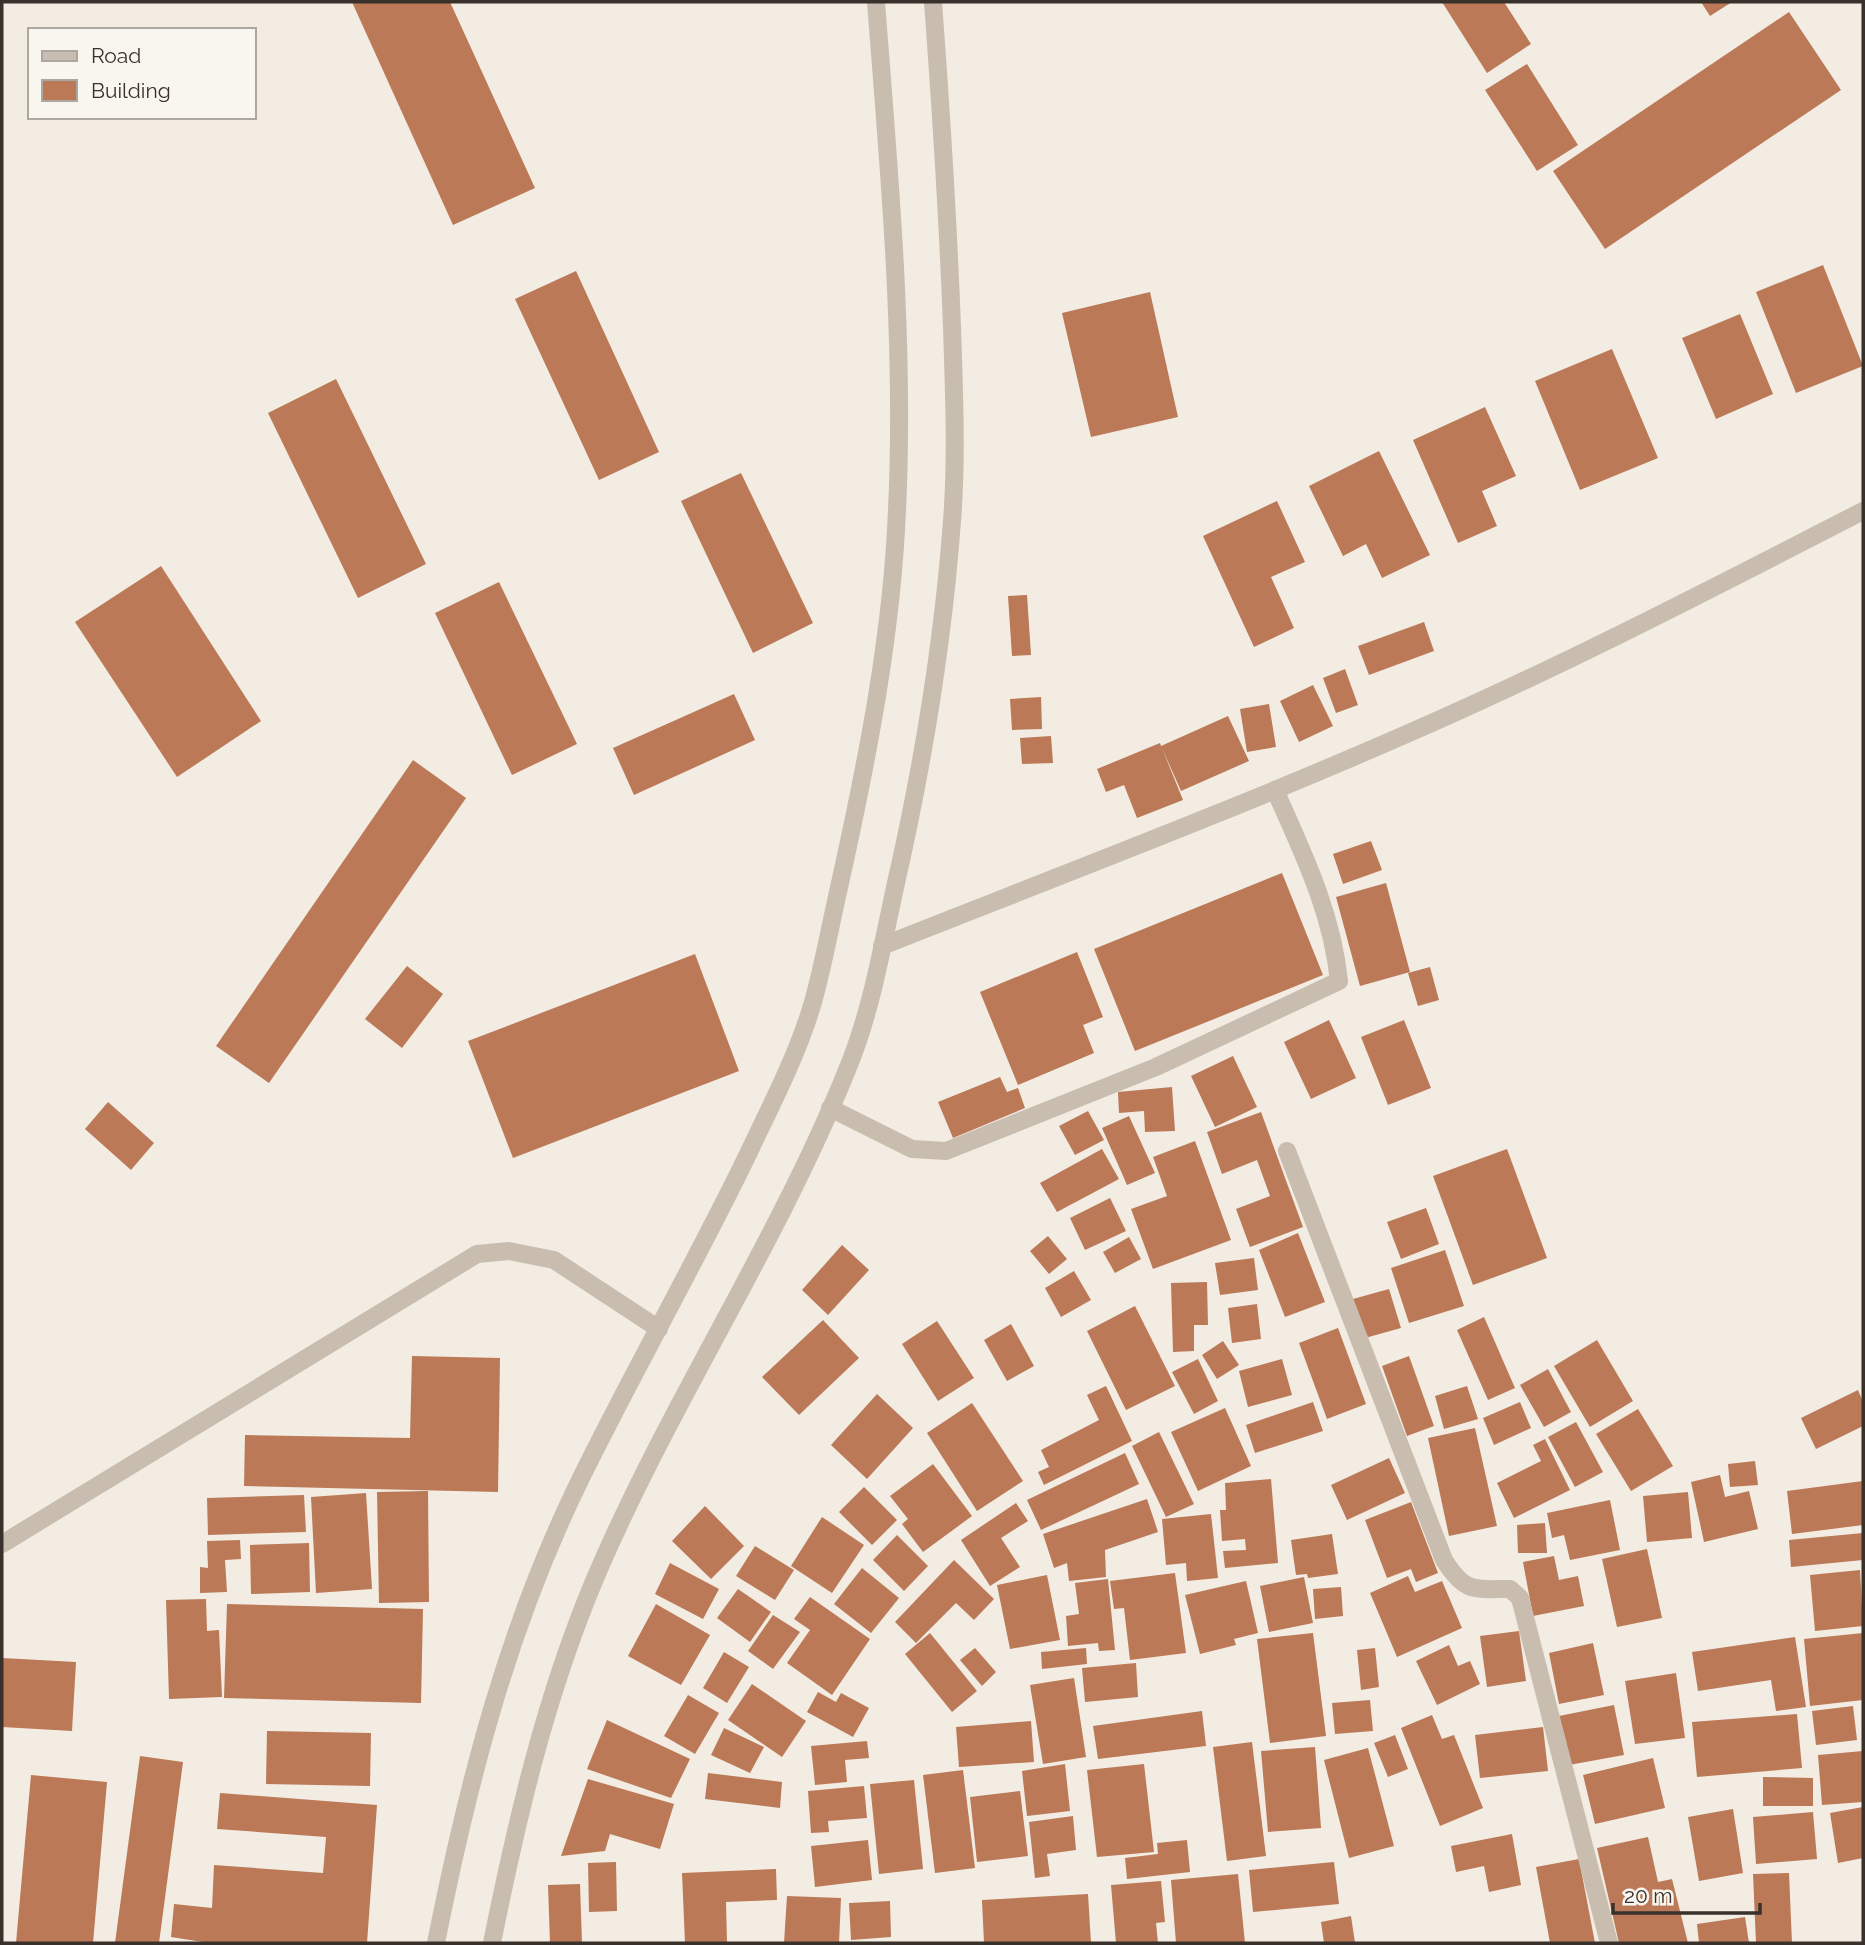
<svg xmlns="http://www.w3.org/2000/svg" width="1865" height="1945" viewBox="0 0 1865 1945" font-family="Raleway,sans-serif">
<style>
.building{fill:#bb7957}
.lines{fill:none;stroke-linecap:round;stroke-linejoin:round}
.street{stroke:#c9bdaf;stroke-width:18}
</style>
<rect width="100%" height="100%" fill="#f2ece2"/>
<g class="building">
<polygon points="352,2 450,2 535,188 453,225"/>
<polygon points="1442,2 1504,2 1531,44 1487,73"/>
<polygon points="1701,2 1732,2 1710,16"/>
<polygon points="1789,12 1841,90 1605,249 1553,171"/>
<polygon points="1527,64 1578,145 1537,171 1485,90"/>
<polygon points="1823,265 1863,366 1796,393 1756,292"/>
<polygon points="576,271 659,452 599,480 515,299"/>
<polygon points="1150,292 1178,417 1091,437 1062,313"/>
<polygon points="1740,314 1773,394 1716,419 1682,338"/>
<polygon points="1612,349 1658,458 1580,490 1535,381"/>
<polygon points="336,379 426,564 358,598 268,413"/>
<polygon points="1485,407 1516,476 1482,491 1497,526 1458,543 1413,440"/>
<polygon points="1379,451 1430,555 1382,578 1366,544 1343,556 1309,486"/>
<polygon points="741,473 813,623 753,653 681,501"/>
<polygon points="1277,501 1305,562 1271,577 1294,628 1254,647 1203,536"/>
<polygon points="161,566 261,721 177,777 75,622"/>
<polygon points="499,582 577,744 512,775 435,613"/>
<polygon points="1027,595 1031,655 1012,656 1008,596"/>
<polygon points="1424,622 1434,651 1369,675 1358,646"/>
<polygon points="1345,669 1358,705 1336,713 1323,678"/>
<polygon points="1313,685 1333,726 1299,742 1280,701"/>
<polygon points="734,694 755,740 634,795 613,748"/>
<polygon points="1041,697 1042,729 1012,730 1010,699"/>
<polygon points="1269,704 1276,747 1247,752 1240,709"/>
<polygon points="1228,716 1249,761 1181,791 1162,748 1183,800 1137,818 1124,785 1106,792 1097,769 1160,743 1161,746"/>
<polygon points="1051,736 1053,763 1022,764 1020,738"/>
<polygon points="413,760 466,798 269,1083 216,1046"/>
<polygon points="1371,841 1382,870 1343,884 1333,854"/>
<polygon points="1282,873 1323,975 1135,1051 1094,949"/>
<polygon points="1386,883 1410,972 1360,986 1336,897"/>
<polygon points="1077,952 1103,1017 1083,1025 1094,1053 1018,1085 980,992"/>
<polygon points="695,954 739,1071 513,1158 468,1041"/>
<polygon points="407,966 443,994 402,1048 365,1019"/>
<polygon points="1430,967 1439,1000 1418,1006 1408,973"/>
<polygon points="1329,1020 1356,1078 1311,1099 1284,1042"/>
<polygon points="1404,1020 1431,1088 1388,1105 1361,1037"/>
<polygon points="1233,1056 1257,1107 1215,1127 1191,1076"/>
<polygon points="1000,1077 1007,1092 1018,1088 1025,1108 953,1138 938,1102"/>
<polygon points="1172,1087 1175,1131 1145,1132 1144,1111 1119,1113 1118,1092"/>
<polygon points="108,1102 154,1143 131,1170 85,1129"/>
<polygon points="1088,1111 1104,1140 1075,1155 1059,1126"/>
<polygon points="1261,1112 1303,1227 1250,1247 1236,1209 1270,1196 1257,1160 1222,1174 1207,1132"/>
<polygon points="1129,1116 1155,1173 1127,1185 1102,1128"/>
<polygon points="1195,1141 1231,1240 1153,1269 1131,1209 1167,1196 1153,1157"/>
<polygon points="1102,1149 1119,1179 1057,1212 1040,1183"/>
<polygon points="1507,1149 1547,1258 1473,1285 1433,1176"/>
<polygon points="1110,1198 1126,1231 1085,1250 1070,1218"/>
<polygon points="1426,1208 1439,1244 1401,1259 1387,1222"/>
<polygon points="1298,1233 1325,1302 1285,1317 1259,1250"/>
<polygon points="1048,1236 1067,1259 1049,1274 1030,1251"/>
<polygon points="1129,1237 1141,1259 1115,1273 1103,1252"/>
<polygon points="842,1245 869,1270 828,1315 802,1290"/>
<polygon points="1445,1250 1464,1306 1409,1323 1391,1268"/>
<polygon points="1254,1258 1258,1290 1220,1295 1215,1263"/>
<polygon points="1074,1271 1091,1300 1061,1317 1045,1288"/>
<polygon points="1207,1282 1208,1325 1194,1325 1194,1351 1173,1352 1171,1283"/>
<polygon points="1389,1289 1401,1328 1365,1338 1353,1299"/>
<polygon points="1257,1304 1261,1339 1232,1343 1228,1308"/>
<polygon points="1135,1306 1175,1386 1126,1410 1087,1331"/>
<polygon points="1484,1317 1515,1388 1488,1400 1457,1330"/>
<polygon points="823,1320 859,1358 799,1415 762,1377"/>
<polygon points="937,1321 974,1378 938,1401 902,1344"/>
<polygon points="1011,1324 1034,1366 1007,1381 984,1340"/>
<polygon points="1338,1328 1366,1404 1327,1419 1299,1343"/>
<polygon points="1597,1340 1633,1401 1590,1427 1554,1366"/>
<polygon points="1223,1341 1239,1365 1217,1379 1202,1355"/>
<polygon points="412,1356 500,1358 498,1492 244,1486 245,1435 410,1438"/>
<polygon points="1409,1356 1434,1426 1407,1436 1382,1366"/>
<polygon points="1198,1359 1218,1401 1194,1414 1172,1372"/>
<polygon points="1282,1359 1292,1395 1248,1407 1239,1371"/>
<polygon points="1548,1369 1571,1412 1544,1427 1520,1385"/>
<polygon points="1106,1386 1132,1441 1044,1485 1038,1472 1049,1467 1041,1450 1099,1420 1087,1395"/>
<polygon points="1467,1386 1478,1419 1444,1429 1435,1396"/>
<polygon points="1858,1390 1863,1402 1863,1426 1816,1449 1801,1418"/>
<polygon points="877,1394 913,1428 867,1479 831,1445"/>
<polygon points="1313,1402 1323,1431 1255,1453 1246,1425"/>
<polygon points="1520,1402 1531,1428 1494,1445 1483,1418"/>
<polygon points="972,1403 1023,1481 977,1511 927,1433"/>
<polygon points="1225,1408 1251,1466 1198,1491 1171,1432"/>
<polygon points="1638,1409 1673,1466 1631,1491 1596,1434"/>
<polygon points="1576,1422 1603,1472 1575,1487 1548,1437"/>
<polygon points="1475,1428 1497,1526 1449,1536 1428,1438"/>
<polygon points="1159,1432 1194,1504 1166,1517 1132,1446"/>
<polygon points="1545,1439 1570,1490 1514,1518 1497,1483 1541,1461 1533,1445"/>
<polygon points="1125,1453 1139,1484 1041,1530 1027,1500"/>
<polygon points="1389,1458 1405,1493 1347,1520 1331,1485"/>
<polygon points="1755,1461 1758,1485 1730,1487 1728,1464"/>
<polygon points="933,1464 972,1516 923,1552 902,1524 908,1519 890,1496"/>
<polygon points="1720,1475 1725,1497 1749,1491 1758,1529 1704,1542 1691,1482"/>
<polygon points="1271,1479 1278,1563 1225,1568 1223,1551 1246,1550 1245,1539 1222,1541 1220,1510 1226,1510 1225,1483"/>
<polygon points="1863,1481 1863,1525 1792,1534 1787,1491"/>
<polygon points="864,1487 897,1520 872,1545 839,1512"/>
<polygon points="428,1491 429,1602 379,1603 377,1492"/>
<polygon points="1688,1492 1692,1538 1647,1542 1643,1496"/>
<polygon points="366,1493 372,1589 316,1593 311,1497"/>
<polygon points="304,1495 306,1532 208,1535 207,1498"/>
<polygon points="1147,1499 1158,1532 1105,1550 1106,1577 1069,1581 1067,1563 1054,1568 1043,1534"/>
<polygon points="1610,1500 1620,1550 1570,1560 1564,1535 1552,1538 1547,1513"/>
<polygon points="1411,1502 1438,1573 1416,1582 1411,1569 1387,1578 1365,1520"/>
<polygon points="1016,1503 1028,1521 1001,1538 1020,1567 990,1586 961,1540"/>
<polygon points="705,1506 744,1546 711,1579 672,1541"/>
<polygon points="1211,1514 1218,1578 1187,1581 1186,1563 1166,1565 1162,1519"/>
<polygon points="822,1517 864,1545 832,1593 791,1566"/>
<polygon points="1545,1523 1547,1553 1518,1553 1517,1525"/>
<polygon points="1863,1533 1863,1560 1791,1567 1789,1540"/>
<polygon points="1332,1534 1338,1574 1308,1578 1307,1574 1296,1575 1291,1540"/>
<polygon points="897,1535 928,1566 904,1591 873,1560"/>
<polygon points="240,1540 241,1559 225,1560 227,1592 200,1593 200,1567 208,1568 207,1541"/>
<polygon points="309,1543 310,1592 251,1594 250,1545"/>
<polygon points="755,1546 794,1570 775,1600 736,1576"/>
<polygon points="1647,1549 1662,1618 1617,1627 1602,1559"/>
<polygon points="1554,1556 1559,1580 1578,1576 1584,1606 1533,1616 1523,1562"/>
<polygon points="954,1560 994,1599 974,1620 956,1603 916,1643 895,1622"/>
<polygon points="670,1563 719,1589 703,1619 655,1594"/>
<polygon points="862,1568 899,1598 871,1633 834,1604"/>
<polygon points="1860,1570 1863,1626 1815,1631 1810,1575"/>
<polygon points="1175,1573 1186,1653 1130,1660 1124,1608 1114,1609 1110,1581"/>
<polygon points="1047,1575 1060,1640 1010,1649 997,1585"/>
<polygon points="1408,1576 1415,1592 1442,1581 1462,1628 1397,1657 1370,1593"/>
<polygon points="1304,1577 1313,1623 1269,1632 1260,1586"/>
<polygon points="1108,1579 1115,1650 1099,1651 1098,1643 1068,1646 1066,1616 1079,1614 1075,1583"/>
<polygon points="1246,1581 1258,1633 1234,1639 1236,1645 1200,1654 1185,1595"/>
<polygon points="1341,1587 1343,1616 1315,1619 1313,1589"/>
<polygon points="738,1589 771,1612 750,1642 717,1618"/>
<polygon points="810,1597 870,1639 832,1695 787,1663 810,1630 794,1619"/>
<polygon points="206,1599 207,1631 219,1630 222,1697 169,1699 166,1600"/>
<polygon points="227,1604 423,1609 421,1703 224,1698"/>
<polygon points="656,1604 710,1635 681,1685 628,1656"/>
<polygon points="773,1615 800,1632 773,1669 748,1651"/>
<polygon points="1519,1631 1526,1681 1487,1687 1480,1636"/>
<polygon points="930,1633 977,1691 952,1712 905,1654"/>
<polygon points="1313,1633 1326,1736 1270,1743 1257,1639"/>
<polygon points="1863,1633 1863,1700 1810,1706 1804,1639"/>
<polygon points="1795,1637 1806,1707 1776,1711 1771,1680 1698,1691 1692,1652"/>
<polygon points="1593,1643 1604,1695 1559,1704 1549,1653"/>
<polygon points="1449,1645 1458,1666 1470,1661 1480,1684 1437,1705 1416,1661"/>
<polygon points="975,1648 996,1672 982,1686 960,1660"/>
<polygon points="1086,1648 1087,1664 1042,1669 1041,1652"/>
<polygon points="1375,1648 1379,1687 1361,1690 1357,1650"/>
<polygon points="724,1652 749,1667 727,1703 703,1688"/>
<polygon points="2,1658 76,1662 72,1731 2,1727"/>
<polygon points="1136,1663 1138,1697 1085,1702 1082,1668"/>
<polygon points="1676,1673 1685,1738 1635,1744 1625,1681"/>
<polygon points="1074,1678 1086,1757 1043,1764 1030,1685"/>
<polygon points="752,1684 806,1721 782,1757 728,1720"/>
<polygon points="818,1692 836,1702 841,1693 869,1708 853,1737 807,1712"/>
<polygon points="688,1695 719,1713 695,1754 664,1736"/>
<polygon points="1370,1700 1373,1731 1335,1734 1332,1703"/>
<polygon points="1614,1705 1624,1755 1569,1765 1559,1716"/>
<polygon points="1853,1706 1857,1740 1816,1745 1812,1711"/>
<polygon points="1202,1711 1206,1746 1098,1759 1093,1726"/>
<polygon points="1797,1714 1802,1768 1697,1777 1692,1722"/>
<polygon points="1432,1715 1442,1739 1454,1735 1483,1808 1440,1826 1401,1728"/>
<polygon points="607,1720 690,1759 671,1798 587,1769"/>
<polygon points="1031,1721 1034,1762 959,1767 956,1727"/>
<polygon points="1543,1727 1548,1771 1480,1778 1475,1735"/>
<polygon points="724,1728 764,1747 750,1773 711,1755"/>
<polygon points="267,1731 371,1733 370,1786 266,1784"/>
<polygon points="1395,1735 1408,1769 1388,1777 1374,1743"/>
<polygon points="867,1741 869,1758 845,1760 847,1782 815,1785 811,1746"/>
<polygon points="1252,1742 1266,1856 1227,1861 1213,1747"/>
<polygon points="1315,1747 1321,1828 1268,1832 1261,1751"/>
<polygon points="1368,1748 1394,1846 1349,1858 1324,1760"/>
<polygon points="1863,1751 1863,1802 1822,1805 1818,1755"/>
<polygon points="140,1756 183,1762 159,1943 115,1943"/>
<polygon points="1653,1758 1665,1808 1595,1824 1583,1775"/>
<polygon points="1065,1764 1070,1811 1027,1816 1022,1771"/>
<polygon points="1144,1764 1154,1852 1097,1857 1087,1770"/>
<polygon points="963,1770 975,1868 935,1873 923,1775"/>
<polygon points="708,1773 782,1782 780,1808 705,1799"/>
<polygon points="31,1775 107,1782 93,1943 16,1943"/>
<polygon points="1763,1777 1813,1778 1813,1806 1763,1806"/>
<polygon points="588,1779 674,1804 660,1849 610,1834 605,1851 561,1856"/>
<polygon points="914,1780 923,1869 879,1874 870,1784"/>
<polygon points="864,1786 867,1818 828,1821 829,1832 811,1833 808,1791"/>
<polygon points="1020,1791 1028,1856 977,1862 970,1797"/>
<polygon points="220,1793 377,1805 367,1943 209,1943 171,1937 174,1904 212,1908 214,1865 323,1873 326,1837 217,1829"/>
<polygon points="1863,1807 1863,1858 1838,1863 1830,1813"/>
<polygon points="1733,1809 1743,1873 1699,1881 1688,1817"/>
<polygon points="1813,1812 1817,1859 1756,1864 1753,1817"/>
<polygon points="1073,1816 1076,1850 1047,1854 1050,1876 1035,1878 1029,1822"/>
<polygon points="1512,1834 1521,1885 1489,1892 1484,1866 1456,1872 1451,1846"/>
<polygon points="1648,1837 1658,1882 1672,1879 1688,1943 1619,1943 1597,1848"/>
<polygon points="868,1840 872,1880 815,1887 811,1846"/>
<polygon points="1187,1840 1190,1872 1127,1879 1125,1858 1158,1854 1157,1843"/>
<polygon points="1579,1859 1595,1943 1550,1943 1536,1867"/>
<polygon points="616,1862 617,1911 589,1912 588,1863"/>
<polygon points="1334,1862 1339,1904 1253,1912 1249,1870"/>
<polygon points="776,1869 777,1900 726,1902 727,1943 685,1943 682,1873"/>
<polygon points="1789,1873 1792,1943 1756,1943 1753,1874"/>
<polygon points="1238,1874 1245,1943 1176,1943 1171,1880"/>
<polygon points="1161,1881 1165,1922 1156,1923 1158,1943 1116,1943 1111,1885"/>
<polygon points="580,1884 582,1943 550,1943 548,1885"/>
<polygon points="1088,1894 1091,1943 984,1943 982,1900"/>
<polygon points="787,1896 841,1898 839,1943 784,1943"/>
<polygon points="890,1901 891,1937 851,1940 849,1903"/>
<polygon points="1351,1916 1355,1943 1324,1943 1321,1922"/>
<polygon points="1745,1917 1749,1943 1699,1943 1697,1924"/>
</g>
<g class="lines">
<g class="street">
<path d="M882,946C1056,877 1231,811 1402,736C1559,668 1711,589 1863,511"/>
<path d="M830,1108L912,1149L946,1151L1156,1067L1339,981C1332,912 1303,853 1275,790"/>
<path d="M1287,1151L1444,1560C1465,1593 1473,1589 1510,1589L1520,1598L1609,1943"/>
<polyline points="2,1544 477,1254 509,1251 554,1260 659,1329"/>
<path d="M436,1943C468,1782 508,1626 581,1478C635,1368 696,1262 749,1152C772,1103 798,1054 813,1002C824,963 831,922 840,883C867,761 892,635 897,510C905,341 889,171 876,2"/>
<path d="M492,1943C517,1819 545,1698 594,1581C668,1406 776,1246 847,1070C872,1010 882,946 896,883C923,764 943,643 952,521C957,457 954,391 952,327C948,219 941,110 933,2"/>
</g>
</g>
<rect width="1865" height="1945" fill="none" stroke="#39312c" stroke-width="7"/>
<rect x="28" y="28" width="228" height="91" fill="#f9f5ef" stroke="#aca7a1" stroke-width="2"/>
<rect x="42" y="51" width="35" height="10" fill="#c9bdaf" stroke="#aca7a1" stroke-width="2"/>
<text x="91" y="63" font-size="21" fill="#39312c">Road</text>
<rect x="42" y="80" width="35" height="21" fill="#bb7957" stroke="#aca7a1" stroke-width="2"/>
<text x="91" y="98" font-size="21" fill="#39312c">Building</text>
<path d="M1613 1903v10h147v-10" fill="none" stroke="#39312c" stroke-width="3.5"/>
<text x="1624" y="1903" font-size="21" fill="#39312c" stroke="#f9f5ef" stroke-width="5" paint-order="stroke">20 m</text>
</svg>
